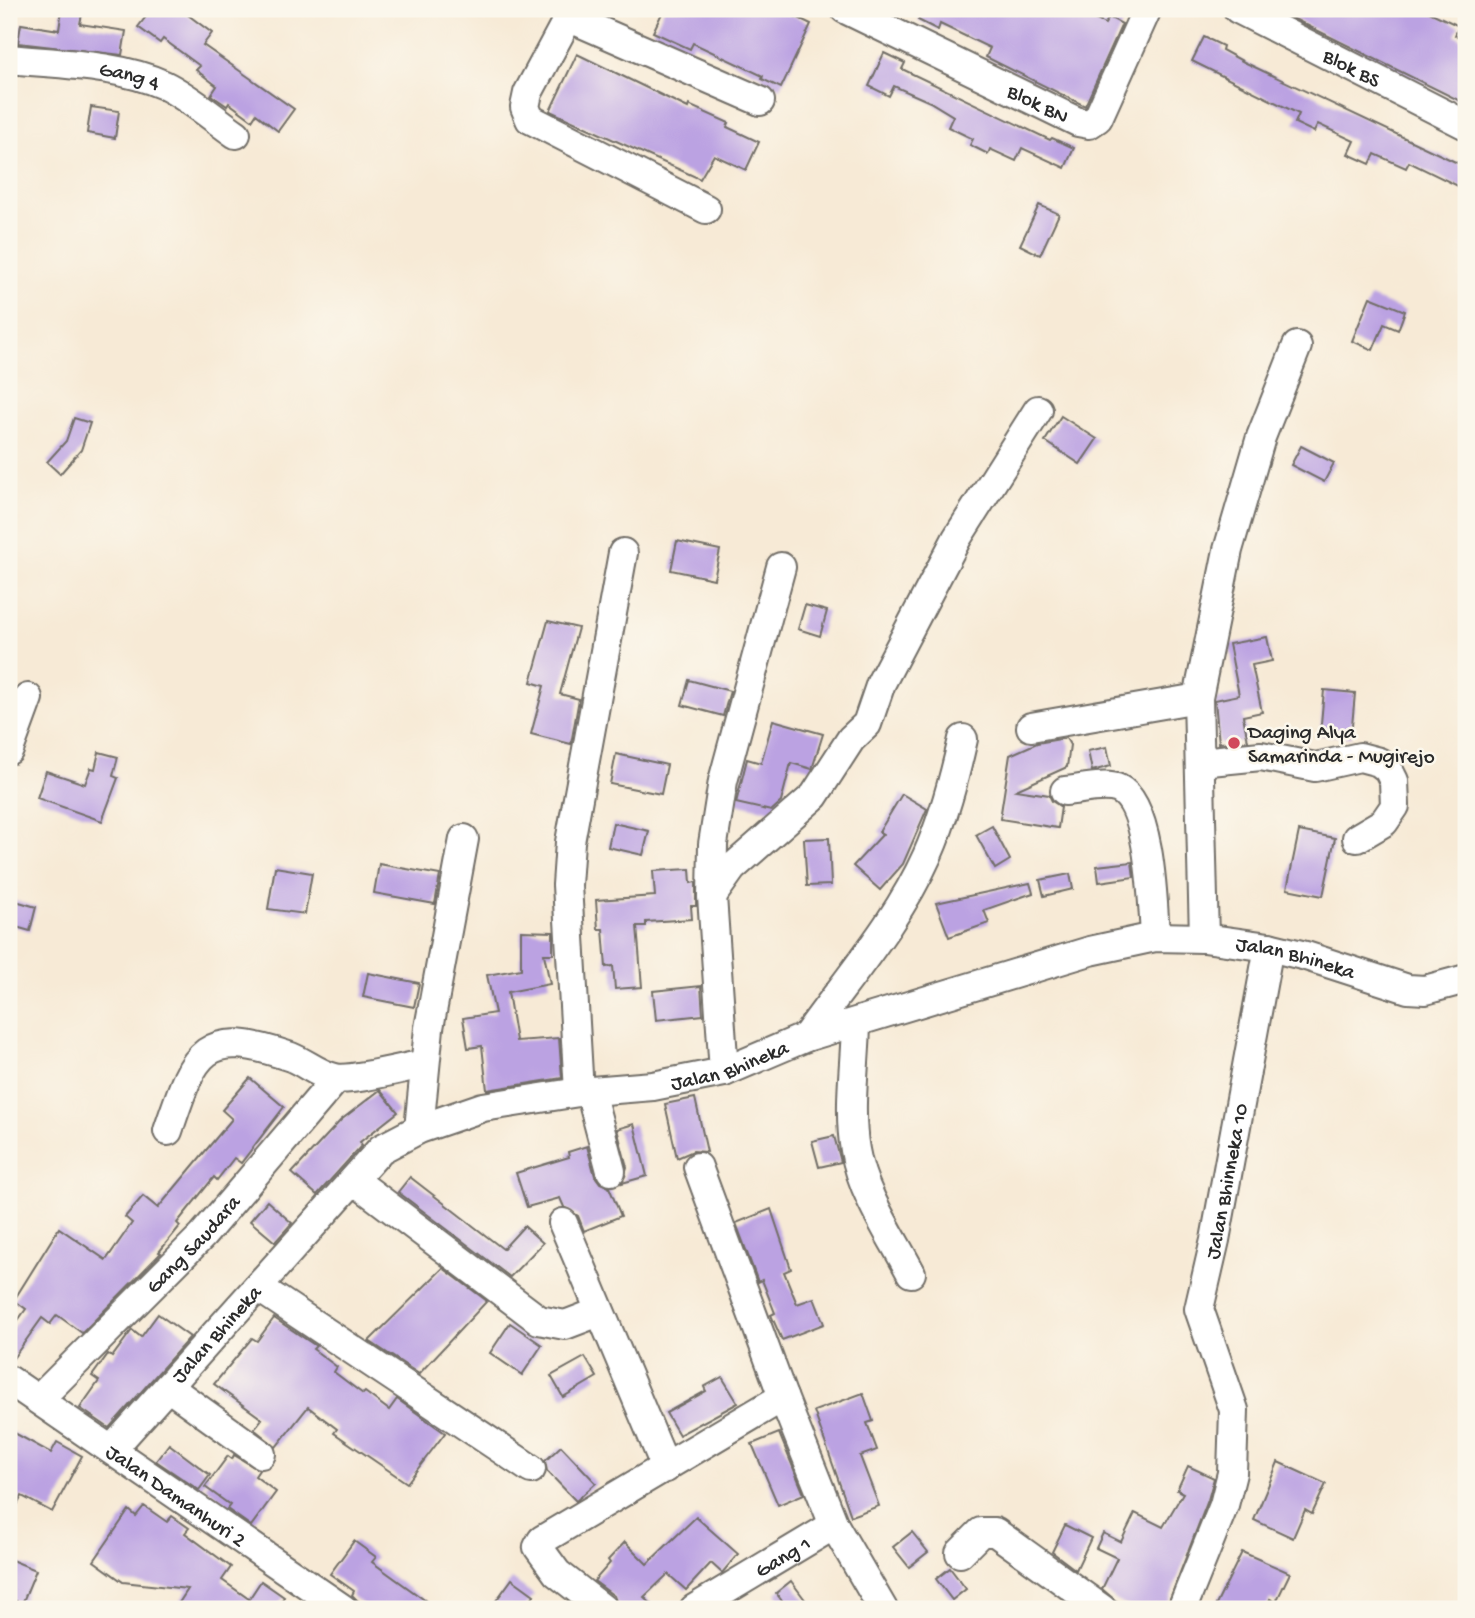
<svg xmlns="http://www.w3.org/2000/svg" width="1475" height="1618" viewBox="0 0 1475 1618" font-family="'Gochi Hand',sans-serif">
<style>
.building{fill:#bba2e2}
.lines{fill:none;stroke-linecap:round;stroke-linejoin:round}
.minor-casing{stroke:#726e67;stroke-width:32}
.minor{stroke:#fff;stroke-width:28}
.poi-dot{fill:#d1495b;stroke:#fbf7ec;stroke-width:2.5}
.labels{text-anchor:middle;stroke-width:5;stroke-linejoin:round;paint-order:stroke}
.street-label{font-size:21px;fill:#2b2b2b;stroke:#fbf7ec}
.poi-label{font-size:21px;fill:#2b2b2b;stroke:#fbf7ec;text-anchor:start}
</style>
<rect width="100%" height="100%" fill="#fbf7ec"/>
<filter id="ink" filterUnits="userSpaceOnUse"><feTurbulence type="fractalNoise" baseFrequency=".0143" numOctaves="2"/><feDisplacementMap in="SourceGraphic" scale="14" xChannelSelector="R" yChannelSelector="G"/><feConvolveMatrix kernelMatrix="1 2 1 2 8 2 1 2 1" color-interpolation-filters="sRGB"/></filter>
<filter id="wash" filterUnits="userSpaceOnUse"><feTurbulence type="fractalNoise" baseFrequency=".00686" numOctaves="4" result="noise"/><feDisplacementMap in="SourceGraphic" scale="28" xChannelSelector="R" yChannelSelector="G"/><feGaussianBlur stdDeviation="1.57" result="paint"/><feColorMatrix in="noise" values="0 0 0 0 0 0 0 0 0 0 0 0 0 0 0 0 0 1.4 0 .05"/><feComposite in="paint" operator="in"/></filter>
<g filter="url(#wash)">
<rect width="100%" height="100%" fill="#f7ead6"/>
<g id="blocks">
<g class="building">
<polygon points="62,9 83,9 80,24 126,31 122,55 18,43 21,24 59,30"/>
<polygon points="152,9 180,9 212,33 203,45 294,109 278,131 256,114 252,120 229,103 227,106 211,95 217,86 196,70 200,66 163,39 160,43 138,27"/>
<polygon points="664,9 780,9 811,24 781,88 762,79 763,76 693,43 690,49 653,32"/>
<polygon points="908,9 1061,9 1073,14 1075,10 1105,24 1109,17 1122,24 1085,106 986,57 990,48 940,24 938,30 918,20 921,15"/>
<polygon points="1274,9 1423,9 1459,26 1455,35 1466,41 1466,104"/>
<polygon points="1204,37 1223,46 1222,50 1244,62 1466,167 1466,190 1409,162 1406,168 1375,154 1370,164 1348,154 1354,141 1318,124 1314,132 1295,123 1299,114 1192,61"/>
<polygon points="884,53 905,63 902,69 1050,140 1052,138 1074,148 1065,168 1022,148 1016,161 990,149 988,154 970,145 973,139 948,127 953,116 930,102 894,86 889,96 869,86"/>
<polygon points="577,54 688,108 689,105 729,123 727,127 759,142 746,170 714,155 700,179 550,111"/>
<polygon points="91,107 119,111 115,138 87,133"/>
<polygon points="1039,205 1059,214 1040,255 1020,245"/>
<polygon points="1370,297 1405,311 1398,330 1384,324 1373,350 1352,341"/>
<polygon points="1061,416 1097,439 1080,464 1045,441"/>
<polygon points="74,418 90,423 81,450 60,474 47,462 66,441"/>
<polygon points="1301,446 1334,463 1324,482 1291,465"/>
<polygon points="677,541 720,550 714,579 671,570"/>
<polygon points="805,605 827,611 820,636 798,629"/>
<polygon points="548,621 578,628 560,694 579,699 571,744 531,734 544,686 531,682"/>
<polygon points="1267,637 1272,661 1252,665 1262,712 1243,716 1248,741 1219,743 1215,700 1239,695 1229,644"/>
<polygon points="689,680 730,691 723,716 682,705"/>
<polygon points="1324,690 1355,693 1351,737 1320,735"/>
<polygon points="773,720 823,734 812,769 791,763 781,802 771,811 736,803 747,759 761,763"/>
<polygon points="1066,738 1070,745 1067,767 1016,790 1049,795 1052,801 1061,807 1058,828 1000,819 1010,755 1037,743"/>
<polygon points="1107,747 1111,766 1092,771 1088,751"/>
<polygon points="99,752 118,757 113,776 118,778 102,821 37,798 46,771 85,784 91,768 95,769"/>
<polygon points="616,754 667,765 661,794 610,784"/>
<polygon points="902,794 927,809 903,864 880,890 853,866 883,834 879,832"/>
<polygon points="613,823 649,831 643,855 608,847"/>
<polygon points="992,826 1010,860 995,869 976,835"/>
<polygon points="1299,831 1335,838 1323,896 1287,889"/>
<polygon points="829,838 831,885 807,886 804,839"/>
<polygon points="1132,862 1134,877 1099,882 1097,866"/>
<polygon points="379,864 440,875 435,904 374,893"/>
<polygon points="275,867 312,873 305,914 268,909"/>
<polygon points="690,869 691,883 696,882 696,906 691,906 692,919 646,922 646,926 637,926 642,987 615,989 613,966 606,967 603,929 598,929 596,900 655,896 653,871"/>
<polygon points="1070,874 1073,889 1044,896 1040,880"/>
<polygon points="1030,883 1033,893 984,910 989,923 949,937 936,903"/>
<polygon points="9,899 36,907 30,931 9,925"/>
<polygon points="521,931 553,932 553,954 544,954 550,984 508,992 516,1041 559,1038 562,1078 487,1090 482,1046 468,1048 463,1018 495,1013 487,975 521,969"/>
<polygon points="368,973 419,983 414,1007 363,997"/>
<polygon points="701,986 703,1015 656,1020 653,991"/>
<polygon points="250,1078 284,1107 241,1163 234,1158 217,1180 214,1177 177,1223 180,1226 159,1252 161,1253 82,1333 57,1315 50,1324 42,1318 9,1364 9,1333 26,1309 14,1300 59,1228 106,1260 132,1223 125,1217 143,1196 158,1208 232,1119 222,1110"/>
<polygon points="380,1090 398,1112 360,1142 362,1145 317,1195 292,1173 341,1120"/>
<polygon points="695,1098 707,1152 693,1151 677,1158 665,1104"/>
<polygon points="634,1124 647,1176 622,1183 627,1167 617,1129"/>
<polygon points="834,1136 841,1162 819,1167 812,1141"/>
<polygon points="587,1146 595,1176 600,1183 609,1187 621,1216 584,1231 578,1216 564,1207 560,1198 527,1207 516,1173 569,1157 568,1152"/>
<polygon points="410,1177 503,1249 524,1226 543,1243 510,1277 398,1192"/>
<polygon points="267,1201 292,1223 275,1242 250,1221"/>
<polygon points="771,1209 791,1269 784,1272 797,1304 814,1298 824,1324 782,1340 771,1315 775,1313 762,1280 758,1282 736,1223"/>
<polygon points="443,1268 487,1301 419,1374 369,1341"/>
<polygon points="158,1314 190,1337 109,1428 80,1408 99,1381 92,1376 108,1354 112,1357 132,1330 141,1337"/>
<polygon points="274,1318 316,1346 313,1349 337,1367 334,1372 363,1394 365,1392 389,1410 397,1399 445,1433 407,1483 334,1433 337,1429 308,1407 276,1447 254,1429 262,1419 214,1384 252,1338 257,1341"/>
<polygon points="510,1323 542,1345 522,1375 490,1353"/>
<polygon points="585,1357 597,1377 563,1397 551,1376"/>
<polygon points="722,1377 738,1403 679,1435 666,1413 706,1391 704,1387"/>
<polygon points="863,1393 873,1421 867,1423 877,1450 860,1456 879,1506 851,1516 814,1411"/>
<polygon points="9,1430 51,1453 57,1442 82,1456 52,1512 22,1496 9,1520"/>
<polygon points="779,1433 804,1494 778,1505 752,1444"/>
<polygon points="169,1444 210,1475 199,1490 156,1461"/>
<polygon points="561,1446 596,1483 576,1501 547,1471 545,1461"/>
<polygon points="234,1455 259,1470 255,1476 276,1492 251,1526 227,1509 230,1505 205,1487 228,1456 232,1459"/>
<polygon points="1278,1462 1326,1484 1312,1514 1305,1510 1293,1538 1254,1520"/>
<polygon points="1188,1466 1214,1478 1208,1500 1166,1609 1134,1609 1116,1601 1102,1589 1117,1558 1096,1548 1103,1533 1121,1542 1135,1513 1163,1527 1183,1493 1177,1490"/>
<polygon points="144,1506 167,1522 172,1516 189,1528 185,1533 231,1567 222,1580 249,1599 261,1581 284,1597 276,1609 175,1609 188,1589 123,1582 94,1561 129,1510 136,1516"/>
<polygon points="696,1517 738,1554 722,1573 711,1563 686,1590 668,1574 644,1597 657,1609 619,1609 614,1596 594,1581 610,1563 608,1560 625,1542 647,1564"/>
<polygon points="1065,1525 1091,1538 1076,1570 1052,1552"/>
<polygon points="912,1532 928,1552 909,1567 893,1547"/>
<polygon points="354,1541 376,1557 372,1562 437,1609 369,1609 357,1600 352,1595 354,1591 330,1574"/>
<polygon points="1242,1552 1290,1573 1276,1602 1270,1599 1266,1609 1214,1609"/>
<polygon points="9,1559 36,1570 22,1604 9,1598"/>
<polygon points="950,1568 966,1589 952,1600 936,1579"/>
<polygon points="512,1579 534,1595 524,1609 490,1609"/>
<polygon points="791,1581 812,1609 788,1609 776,1593"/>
</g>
</g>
</g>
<g filter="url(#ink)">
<use href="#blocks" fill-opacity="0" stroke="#726e67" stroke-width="2"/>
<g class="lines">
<defs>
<g id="minor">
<polyline points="573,9 528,93 525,107 530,119 706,209"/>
<path id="s1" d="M845,9L1078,122L1089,124L1098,118L1147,9"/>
<path id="s2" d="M1238,9L1466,125"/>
<polyline points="570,18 760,101"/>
<path id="s3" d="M9,59C58,64 118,64 164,85C189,97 213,118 236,134"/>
<polyline points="1031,727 1198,698"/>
<polyline points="9,750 28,698"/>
<polyline points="1200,762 1261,756 1315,767 1360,757 1379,762 1388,769 1394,781 1395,806 1384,822 1357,838"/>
<path d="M1065,791C1080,790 1105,783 1119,789C1151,805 1153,905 1155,937"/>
<polyline points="712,896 732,868 814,796 851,739 867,724 881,683 957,538 1038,410"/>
<polyline points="1204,938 1198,698 1228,550 1261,437 1297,346"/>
<path d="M856,1025C855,1065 848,1110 855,1150C862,1193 891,1235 911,1273"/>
<path d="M806,1037C847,979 898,921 927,856C944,818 954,779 963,739"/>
<polyline points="724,1072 712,896 713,844 723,781 781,567"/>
<polyline points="590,1091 611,1171"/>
<polyline points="579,1092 567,885 570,842 623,553"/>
<polyline points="419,1129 429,1028 464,839"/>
<path d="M168,1131C194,1054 201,1025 291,1057C306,1063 319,1075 335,1078C350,1082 406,1067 425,1064"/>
<polyline points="698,1167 783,1397 834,1525 883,1609"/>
<polyline points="355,1181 539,1320 565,1325 599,1312"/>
<polyline points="563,1223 666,1468"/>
<polyline points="258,1287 531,1469"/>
<path id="s4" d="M9,1380L343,1609"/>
<polyline points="168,1387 261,1454"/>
<path id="s5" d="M40,1398L203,1235L336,1079"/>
<path id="s6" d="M113,1448L381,1149L419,1129L483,1107L579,1092L653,1086L724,1072L806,1037L1090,951L1155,937L1204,938L1269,947L1306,956L1408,989L1425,990L1466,979"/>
<polyline points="960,1553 981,1532 995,1532 1102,1609"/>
<polyline points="603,1609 557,1573 538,1547 542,1540 783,1397"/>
<path id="s7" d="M694,1609L834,1525"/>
<path id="s8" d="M1182,1609L1224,1505L1232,1473L1234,1410L1199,1309L1215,1240L1269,947"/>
</g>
</defs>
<use href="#minor" class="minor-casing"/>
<use href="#minor" class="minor"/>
</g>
</g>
<circle class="poi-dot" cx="1234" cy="743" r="7"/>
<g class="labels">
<g class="street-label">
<text dy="7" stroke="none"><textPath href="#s2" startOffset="128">Blok BS</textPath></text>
<text dy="7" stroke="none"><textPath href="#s3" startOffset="122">Gang 4</textPath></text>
<text dy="7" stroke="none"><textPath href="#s1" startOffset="215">Blok BN</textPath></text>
<text dy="7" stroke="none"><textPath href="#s6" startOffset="1351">Jalan Bhineka</textPath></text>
<text dy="7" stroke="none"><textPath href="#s6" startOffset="763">Jalan Bhineka</textPath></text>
<text dy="7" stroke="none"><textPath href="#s8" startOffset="446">Jalan Bhinneka 10</textPath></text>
<text dy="7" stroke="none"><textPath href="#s5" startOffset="217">Gang Saudara</textPath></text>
<text dy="7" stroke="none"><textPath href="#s6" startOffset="154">Jalan Bhineka</textPath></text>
<text dy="7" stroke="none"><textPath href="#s4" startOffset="203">Jalan Damanhuri 2</textPath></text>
<text dy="7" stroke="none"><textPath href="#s7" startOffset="103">Gang 1</textPath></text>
</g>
<g class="poi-label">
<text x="1248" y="738">Daging Alya<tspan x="1248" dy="24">Samarinda - Mugirejo</tspan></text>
</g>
</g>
<rect width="1475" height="1618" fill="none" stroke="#fbf7ec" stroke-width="35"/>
</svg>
